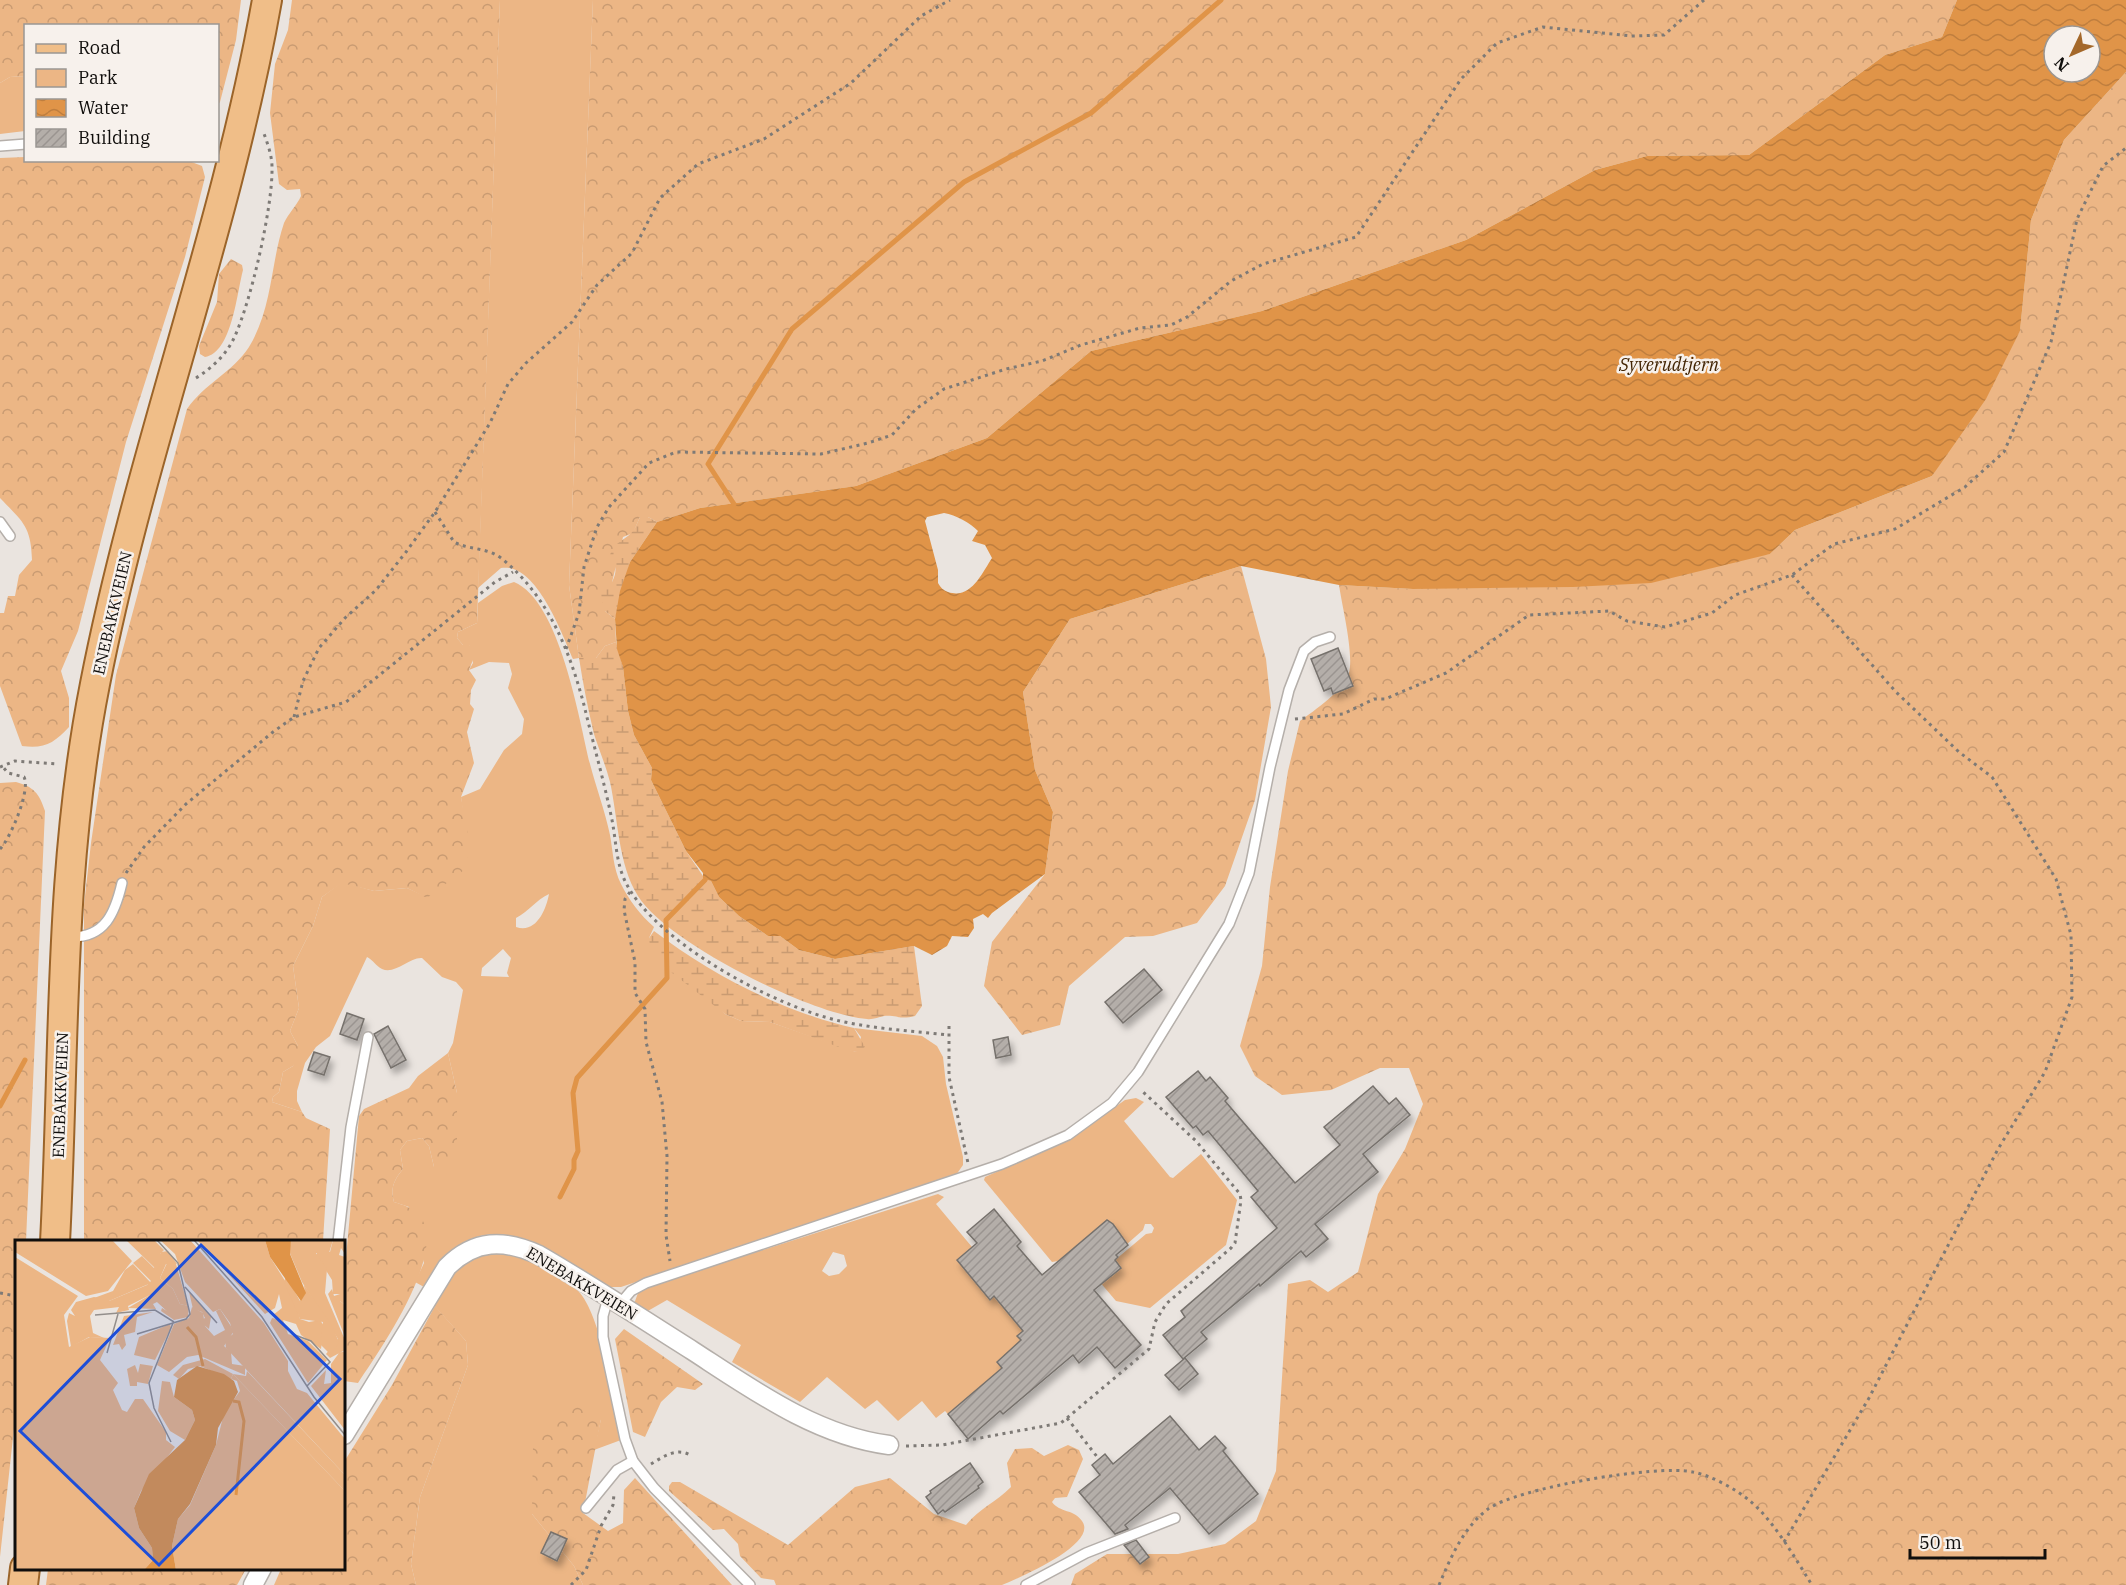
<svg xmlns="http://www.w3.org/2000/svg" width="2126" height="1585" viewBox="0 0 2126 1585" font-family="'IBM Plex Serif',serif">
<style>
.green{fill:#ecb685;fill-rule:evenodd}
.forest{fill:url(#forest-crowns)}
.wetland{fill:url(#wetland-marsh)}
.water{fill:url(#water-waves);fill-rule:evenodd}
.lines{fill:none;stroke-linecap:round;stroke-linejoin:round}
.stream{stroke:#e09448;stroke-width:5}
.building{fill:url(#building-hatch);stroke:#76716c;stroke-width:1.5;filter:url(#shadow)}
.service-casing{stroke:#b5afaa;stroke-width:12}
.minor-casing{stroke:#b5afaa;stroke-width:21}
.primary-casing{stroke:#9b6429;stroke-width:32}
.path{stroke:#7e7a76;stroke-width:3;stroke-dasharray:3 4.5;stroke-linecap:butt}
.service{stroke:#fff;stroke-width:9}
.minor{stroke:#fff;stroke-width:18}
.primary{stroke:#f0be88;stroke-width:28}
.labels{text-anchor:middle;stroke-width:5;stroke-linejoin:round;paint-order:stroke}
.street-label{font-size:16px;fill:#100e0c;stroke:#f7f1ec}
.water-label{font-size:18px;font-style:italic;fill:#432504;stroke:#f7f1ec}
.inset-river{fill:none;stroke:#e09448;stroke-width:3}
.inset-road{fill:none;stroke:#938e8b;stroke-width:1.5}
.view{fill:#1d4ed8;fill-opacity:0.15;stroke:#1d4ed8;stroke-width:3}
.inset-edge{fill:none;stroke:#100e0c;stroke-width:3}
</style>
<defs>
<pattern id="forest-crowns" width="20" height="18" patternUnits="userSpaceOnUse" patternTransform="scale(1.5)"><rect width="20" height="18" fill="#ecb685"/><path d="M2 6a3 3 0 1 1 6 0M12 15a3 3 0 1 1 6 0" fill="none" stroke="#c99b72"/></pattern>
<pattern id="wetland-marsh" width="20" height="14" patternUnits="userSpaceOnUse" patternTransform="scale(1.5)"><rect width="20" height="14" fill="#ecb685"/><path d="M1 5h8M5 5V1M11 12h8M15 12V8" fill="none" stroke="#c99b72"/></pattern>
<pattern id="water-waves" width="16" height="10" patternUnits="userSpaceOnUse" patternTransform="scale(1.5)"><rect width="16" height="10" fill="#e09448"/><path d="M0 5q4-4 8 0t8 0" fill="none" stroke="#bf7e3e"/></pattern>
<pattern id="building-hatch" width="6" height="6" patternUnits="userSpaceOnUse" patternTransform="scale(1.5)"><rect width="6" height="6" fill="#b4aea9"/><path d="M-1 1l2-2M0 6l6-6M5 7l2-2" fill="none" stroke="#9a9490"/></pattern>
<filter id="shadow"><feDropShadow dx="3.5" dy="6" stdDeviation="3" flood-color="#0004"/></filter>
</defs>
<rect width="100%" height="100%" fill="#eae4df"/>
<g class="green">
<path d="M500,0H593L569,585L579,658L573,659C562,634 536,562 501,568L478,588Z"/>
<polygon points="25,76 25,131 0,134 0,83 10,77"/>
<path d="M514,582C560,601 579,719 590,764C596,787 605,811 610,835C613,851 613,868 621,884C629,900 640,915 654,927L649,938L725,1014L741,1021L770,1022L856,1052L861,1037L854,1028L922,1036L937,1046L943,1057L946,1084L963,1157V1165L956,1175L621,1287H608C563,1261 497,1205 449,1254C439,1263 432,1276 424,1287L415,1282L424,1263L409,1207L394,1202C390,1188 394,1180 403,1169L400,1150L407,1141L422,1138L429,1146L434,1167L457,1093L448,1053L453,1043L463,990L456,982L442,977L422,958C409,957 395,975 382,969C376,966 373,960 367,957L330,1036L316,1047L305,1063L297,1091V1101L302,1112L272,1102L273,1097L279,1092L283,1072L293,1066L298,1046L290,1031L299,1008L293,966L313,926L322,897L342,882L374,891L407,888L427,897L463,813L461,797L480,789L504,750L522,734L524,719L508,688L512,674L509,663L489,662L469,670L473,663L469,645H463L457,638L458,632L477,623L478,603L502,586ZM549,894C546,910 536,934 516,927V918C529,911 536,900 549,894ZM503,949L511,958L507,973L509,977L481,976L482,968Z"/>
<polygon points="1136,1098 1144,1102 1124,1121 1170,1177 1173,1178 1201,1154 1237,1200 1226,1245 1150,1308 1116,1301 1099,1281 1101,1272 1108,1279 1121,1268 1115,1260 1146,1234 1152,1233 1154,1228 1151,1224 1145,1224 1143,1230 1127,1244 1113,1225 1107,1220 1058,1261 1052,1262 984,1180 985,1177 1070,1139 1125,1100"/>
<path d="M938,1194L944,1197L936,1204L972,1247L957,1260L990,1299L994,1296L1023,1331L1018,1336L1027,1347L1003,1356L997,1362L1002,1368L948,1414L945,1411L936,1418L922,1401L898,1421L877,1400L865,1409L827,1377L800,1402L732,1362L741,1345L667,1300L646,1312L634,1304L638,1293L659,1283ZM833,1252L844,1255L847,1266L839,1274L829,1276L822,1271Z"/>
<path d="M490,1251C521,1255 559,1267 580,1293C603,1321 613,1402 621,1440L594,1450L601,1419L532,1514L574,1566L583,1585H416L411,1564L420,1497L468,1365L466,1341L431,1302C450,1274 457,1264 490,1251Z"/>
</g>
<g class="forest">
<polygon points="0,0 241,0 236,40 220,102 218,105 218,26 26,26 25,76 10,77 0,83"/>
<path d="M292,0H500L477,623L458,632L457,638L463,645H469L476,652L469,670L476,680L471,690L470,704L474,709L467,732L474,763L461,797L470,846L464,870L427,898L407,888L374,891L342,883L322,897L313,926L293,966L299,1008L290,1031L298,1046L299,1057L293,1066L283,1072L279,1092L273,1097L272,1102L302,1112L306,1118L330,1129L323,1241L84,1242V905L91,843L116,675L187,409C204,384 233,372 249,347C273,307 270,265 284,223C288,214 297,205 301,196L300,189L287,190L279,184L270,113L275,64L288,30Z"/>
<polygon points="593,0 1957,0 1942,37 1885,55 1749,155 1647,156 1595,170 1466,240 1262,311 1091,351 987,438 856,486 700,508 657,522 648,517 640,517 633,533 623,537 605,611 615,619 616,642 605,646 596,658 579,658 569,585"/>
<path d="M2126,72V1585H1071L1075,1574L1107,1554H1178L1225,1544L1256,1521L1276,1471L1288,1284L1310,1280L1328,1292L1358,1272L1378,1194L1405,1149L1423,1104L1409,1068H1380L1331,1090L1282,1095L1255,1076L1240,1046L1262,966L1270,887L1288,771L1300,721C1315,710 1343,691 1349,673C1354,653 1342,606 1339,585L1413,589L1770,554L1795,530L1932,476L2020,331L2031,220L2064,140Z"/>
<path d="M25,157L26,160L189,161L202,166L205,177L185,257L126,442L78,631L61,671L69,698V727C54,743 45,749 22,746L0,686V613H4L8,596H15L19,575L32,560C31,526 23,522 0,498V158Z"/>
<path d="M231,259L242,265L243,270C237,292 232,353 205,357L200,354L199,346L217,302L219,274Z"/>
<polygon points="1241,566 1266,659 1271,707 1255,800 1225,886 1197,923 1153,936 1125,937 1069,986 1060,1025 1022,1035 984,986 992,942 1045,874 1053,812 1035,770 1023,692 1070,619"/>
<path d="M16,782C34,787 39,793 45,811L26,1241L16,1242V1410L0,1557V783Z"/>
<path d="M448,1053L457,1093V1156L446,1172L434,1167L429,1146L422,1138L407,1141L400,1150L403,1169C394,1180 390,1188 394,1202C403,1205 412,1207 419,1215C450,1251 379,1351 358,1383L344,1381V1279L359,1116L364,1109L409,1088L418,1076Z"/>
<polygon points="435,1306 466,1341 468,1365 420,1497 411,1564 416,1585 274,1585 281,1569 344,1568 344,1462 392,1385"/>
<polygon points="624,1329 703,1384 695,1390 677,1387 661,1402 645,1437 633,1432 615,1339"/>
<polygon points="584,1403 601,1419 583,1513 608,1531 623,1523 624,1490 635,1478 732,1585 583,1585 574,1566 532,1514 533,1446 551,1416"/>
<path d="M1068,1445L1079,1450L1083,1459L1067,1497L1055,1498L1052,1502C1060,1513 1074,1509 1082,1521C1099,1544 1019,1578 1002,1585H776L774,1580L761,1578L740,1556L738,1544L724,1529L713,1530L669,1491V1486L672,1482H680L788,1545L855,1487L890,1478L934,1514L966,1525C980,1508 996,1502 1011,1487L1007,1463L1015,1449L1032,1448L1044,1456Z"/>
<polygon points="48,1569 48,1568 246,1569 237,1585 46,1585"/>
</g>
<g class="wetland">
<path d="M640,517H648L657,522L630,562L615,619L605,611L599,593L606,583L612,582C617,572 617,566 610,556C613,542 626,540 633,531C636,527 638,521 640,517Z"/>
<path d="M616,642L623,667L628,711L634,735L652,768L651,780L686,851L703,876L711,881L719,897L739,916L768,936H780L799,950L835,959L914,946L922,1006L915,1016C900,1020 897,1015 884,1016C879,1017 872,1020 867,1019C812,1015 667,943 638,896C618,864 618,818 610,782C606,766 599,750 594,734C588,709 583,684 579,658H596L605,646Z"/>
<path d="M654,931C712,975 783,1012 854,1028L865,1047L856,1052L847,1050L770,1022L741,1021L725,1014L667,969L651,953L649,938Z"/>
</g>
<path class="water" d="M1957,0H2126V72L2064,140L2031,220L2020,331L1986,399L1932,476L1795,530L1770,554L1651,583L1573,587L1413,589L1339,585L1241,566L1070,619L1023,692L1035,770L1053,812L1045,874L992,913L988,918L983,914L973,919L974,928L968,937L952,936L947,946L932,955L914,946L835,959L799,950L780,936H768L739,916L719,897L711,881L703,878V873L686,851L651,780L652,768L634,735L628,711L623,667L617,649L615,619L620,591L630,562L657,522L700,508L856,486L987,438L1091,351L1262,311L1466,240L1595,170L1647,156L1749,155L1885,55L1942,37ZM2054,36H2090V72H2054ZM944,513C956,515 970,523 978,531L972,541L985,545L992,558C982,573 971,600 948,592C943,590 941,588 938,583V570L925,521L927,517Z"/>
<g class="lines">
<g class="stream">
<polyline points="734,504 708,464 792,329 964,182 1091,113 1221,0"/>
<polyline points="0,1106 25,1060"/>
<polyline points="560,1197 574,1169 574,1160 578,1151 573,1093 577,1078 667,978 666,920 705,880"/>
</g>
</g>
<g class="building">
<polygon points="1338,648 1353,686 1333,694 1331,688 1324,691 1311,659"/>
<polygon points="1144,969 1162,990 1123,1023 1105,1002"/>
<polygon points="347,1013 364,1019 357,1040 340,1034"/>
<polygon points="388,1026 406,1060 391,1068 374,1034"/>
<polygon points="1008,1037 1011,1055 996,1058 993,1040"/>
<polygon points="314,1052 330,1057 324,1075 308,1070"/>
<polygon points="1198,1071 1206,1081 1210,1077 1228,1098 1225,1101 1295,1183 1340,1145 1324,1127 1373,1086 1389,1104 1396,1098 1410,1115 1363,1154 1378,1172 1315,1224 1328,1239 1306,1257 1301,1251 1260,1286 1259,1284 1201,1332 1207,1339 1183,1359 1163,1335 1185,1317 1181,1311 1277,1228 1251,1197 1258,1191 1208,1131 1203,1135 1196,1126 1193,1128 1166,1097"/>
<polygon points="994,1209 1021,1242 1017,1246 1042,1275 1107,1220 1113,1224 1128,1245 1116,1255 1118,1257 1115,1260 1121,1268 1094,1290 1141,1345 1115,1368 1097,1347 1079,1363 1073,1355 1003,1414 1000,1411 968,1439 948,1414 1002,1368 997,1362 1021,1340 1017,1336 1023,1331 994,1296 990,1300 957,1260 977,1243 967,1232"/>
<polygon points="1185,1358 1198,1374 1179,1390 1165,1375"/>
<polygon points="1170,1416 1199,1450 1215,1436 1226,1448 1223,1451 1258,1494 1209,1534 1170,1488 1125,1525 1128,1529 1115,1534 1079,1492 1100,1475 1092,1465 1105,1454 1113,1464"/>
<polygon points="970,1463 983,1482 978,1486 979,1488 945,1512 943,1510 938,1514 926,1497 931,1493 930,1491"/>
<polygon points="551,1532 567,1539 557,1561 541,1553"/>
<polygon points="1136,1540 1149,1557 1140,1564 1124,1545"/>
</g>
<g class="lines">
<defs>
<g id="service">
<polyline points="0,146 26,144"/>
<polyline points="0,522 10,536"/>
<path d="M70,937C105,938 115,913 122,883"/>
<polyline points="338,1242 351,1127 368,1037"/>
<polyline points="608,1298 603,1316 603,1337 625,1439 633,1461 654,1488 750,1585"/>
<polyline points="619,1305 631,1291 646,1283 1002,1164 1068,1135 1112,1103 1138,1072 1229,924 1249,873 1270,767 1289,690 1304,651 1315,642 1330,637"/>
<polyline points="586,1508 617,1470 633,1461"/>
<polyline points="1026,1585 1086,1553 1175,1518"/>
</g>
<g id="minor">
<path d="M344,1435L447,1267C475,1239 504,1239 539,1255C591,1285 642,1319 693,1351C753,1390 817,1436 889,1445"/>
<polyline points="253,1585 262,1568"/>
</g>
<g id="primary">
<path d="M55,1242C65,1053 58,871 95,684C140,453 226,232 267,0"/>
<polyline points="23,1585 25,1568"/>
</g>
</defs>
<use href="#service" class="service-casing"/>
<use href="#minor" class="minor-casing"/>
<use href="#primary" class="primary-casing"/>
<g class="path">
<path d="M196,378C212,368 226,355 234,338C251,302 273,206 272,167C272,155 267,142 263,131"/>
<path d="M435,512L454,542C469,550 486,547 501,558C548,596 569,649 584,705C593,743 604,781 612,820C616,840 616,862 625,881C654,942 776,1007 840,1021C876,1029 912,1031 948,1035"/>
<polyline points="566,649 579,613 584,567 597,527 609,507 649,463 676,452 821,454 868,443 892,435 916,409 944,389 1006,369 1042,361 1081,345 1140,328 1171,325 1187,317 1231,281 1263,264 1356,237 1461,79 1497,43 1543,27 1632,36 1664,35 1704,0"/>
<polyline points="294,717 303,681 319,648 345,618 376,590 406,552 435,512 490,423 508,384 526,363 572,322 597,285 632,253 660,198 698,164 764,139 851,83 921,16 950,0"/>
<polyline points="1295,719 1343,714 1374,699 1385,699 1446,673 1529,615 1609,611 1627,621 1665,627 1712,613 1735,595 1792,575 1834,544 1895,529 1965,487 2004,452 2051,342 2077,219 2103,166 2126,148"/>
<polyline points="0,767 15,761 58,764"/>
<path d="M0,849C10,839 31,790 24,777L8,773L2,766"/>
<polyline points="126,873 144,847 186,804 273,732 294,717 346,702 495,582 513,572"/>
<polyline points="630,892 625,899 624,910 635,962 635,993 645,1009 646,1042 662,1102 667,1156 666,1235 670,1261"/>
<polyline points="949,1026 949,1077 968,1163"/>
<polyline points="0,1293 16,1296"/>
<polyline points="1067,1418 1098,1458"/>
<polyline points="906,1446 942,1445 1061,1423 1149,1349 1155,1322 1166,1304 1231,1248 1235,1243 1241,1200 1240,1194 1196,1141 1141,1090"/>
<path d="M651,1464C663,1457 676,1447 690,1455"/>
<polyline points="1784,1542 1869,1398 1998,1149 2045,1072 2072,997 2071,935 2056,879 1992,777 1959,752 1896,692 1792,575"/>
<polyline points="571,1585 586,1570 601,1526 613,1505 614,1494"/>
<path d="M1439,1585C1451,1557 1463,1528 1488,1509C1517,1488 1657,1464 1693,1472C1710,1475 1736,1489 1750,1501C1774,1521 1795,1558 1812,1585"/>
</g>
<use href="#service" class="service"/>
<use href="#minor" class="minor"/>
<use href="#primary" class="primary"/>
</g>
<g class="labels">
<g class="street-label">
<text transform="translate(112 613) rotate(-77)" y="6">ENEBAKKVEIEN</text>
<text transform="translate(60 1095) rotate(-88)" y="6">ENEBAKKVEIEN</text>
<text transform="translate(582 1283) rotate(31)" y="6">ENEBAKKVEIEN</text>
</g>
<g class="water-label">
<text x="1669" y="371">Syverudtjern</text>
</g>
</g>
<g transform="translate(15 1240)">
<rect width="330" height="330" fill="#eae4df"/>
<path d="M318,0H330V14L326,8L324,15L330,17V65L325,61V54H318L317,40L302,16V11L315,12ZM153,11L162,24H151L145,38L158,49L165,64L174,66L173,77L159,80L146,71L147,68L152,71L135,55L113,66L114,70L101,73L104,67L79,70L75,76L78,93L89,98L74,97L56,107L52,81L54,73L60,76L56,70L61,62L79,57L94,61L132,45L136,41L118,23L127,16L139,28L146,12ZM177,67L188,73L190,86L199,96L210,90L201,71L205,69L219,91L209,106L216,112L217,124L230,126V135L183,115L172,117L154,132L142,125L159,84L174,78ZM155,84L156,88L140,120L119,115L124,97ZM125,124L138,126L133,144L122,142V146H115L112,129L120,125L123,133ZM232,131L330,235V251L218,134L231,136Z" fill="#ecb685"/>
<path d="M0,0H97L117,21L93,51L71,56L0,12ZM111,0H139L149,10L145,14L147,21L142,30ZM145,0H175L249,83L273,121V131L282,149L292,153L330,199V235L211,108L210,100L218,94L215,83L205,69L198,72L170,42L160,14ZM182,0H250L255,17L277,52L285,79L294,82L305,80L309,86L306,109L286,95L281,84L268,80L273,94L293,101L312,120L293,143L255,83L257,78L266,80L258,75L267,68L264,54L260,68L250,74ZM276,0H318L314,13H301L312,29L310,53L330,100V110L315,118L311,114L323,99L287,42L274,11ZM0,17L63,56L49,75L54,107L75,97L95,98L85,120L103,143L98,150L107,170L112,172L120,159H128L151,192V200L160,207L126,251L119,268L124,288L137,308L138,320L129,330H0ZM152,23L161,24L173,66L165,64L158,49L145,38ZM118,24L136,43L94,61H80L79,58L98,51L110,30ZM317,49L319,56L325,54V61L330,65V97L313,54ZM174,52L196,77L194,89L184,81L190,78L187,72L178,69ZM135,55L147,57L153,63L152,71L142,62L138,64L141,69L113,68ZM138,72L122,77L120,92L109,95L111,105L107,110L104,104L98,105L109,76ZM330,111V190L296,146L311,130L309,144L316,143V124L324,113ZM218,134L330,251V330H161L157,306L163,279L175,265L201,205L209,173L225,151L222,141L216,139ZM147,141L155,142L159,157L177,170L180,180L170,200L155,191L143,171Z" fill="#ecb685"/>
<path d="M271,36L285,61L290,54L289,45L316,84L324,102L316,115L305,104L308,82L285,79L269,42ZM190,119L218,134L216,139L185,126L173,129L164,139L158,135L168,125Z" fill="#ecb685"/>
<path d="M250,0H276L275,14L291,53L286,61L255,17ZM182,126L209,134L219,141L223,152L203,188L201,205L175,264L163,279L157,306L161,330H129L138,320L137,308L124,288L119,268L134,234L170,200L180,180L177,170L159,157L162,140Z" fill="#e09448"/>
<path class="inset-river" d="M172,87L181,97L188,126M218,161L224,162L229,181L221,255"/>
<path class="inset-road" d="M179,0L247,77L299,157L330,195M170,47L202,83M80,75L140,70L159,82M122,94L171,79L175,74L163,23L142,0M277,94L296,101L315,122L292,146M92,113L103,74M156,202L139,168L134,143L158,83"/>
<path class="view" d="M186,5L325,139L144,325L5,191Z"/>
<rect width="330" height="330" class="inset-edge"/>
</g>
<rect x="24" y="24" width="195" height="138" fill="#f7f1ec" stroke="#9b9692" stroke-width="1.5"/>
<rect x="36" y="44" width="30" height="9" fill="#f0be88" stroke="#9b9692" stroke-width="1.5"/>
<text x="78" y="54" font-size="18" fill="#100e0c">Road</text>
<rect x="36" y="69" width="30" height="18" fill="#ecb685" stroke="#9b9692" stroke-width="1.5"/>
<text x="78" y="84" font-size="18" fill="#100e0c">Park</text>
<rect x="36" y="99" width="30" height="18" fill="url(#water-waves)" stroke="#9b9692" stroke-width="1.5"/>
<text x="78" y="114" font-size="18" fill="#100e0c">Water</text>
<rect x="36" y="129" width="30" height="18" fill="url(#building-hatch)" stroke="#9b9692" stroke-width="1.5"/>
<text x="78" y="144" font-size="18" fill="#100e0c">Building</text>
<g transform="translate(2072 54) rotate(226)"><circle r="28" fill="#f7f1ec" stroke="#9b9692" stroke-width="1.5"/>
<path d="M0-4.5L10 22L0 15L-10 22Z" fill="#a4682a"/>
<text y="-9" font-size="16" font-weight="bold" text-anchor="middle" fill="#100e0c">N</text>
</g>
<path d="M1910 1549v9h135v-9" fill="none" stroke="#100e0c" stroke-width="3"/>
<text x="1919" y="1549" font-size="18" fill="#100e0c" stroke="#f7f1ec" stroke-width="4.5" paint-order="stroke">50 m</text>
</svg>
